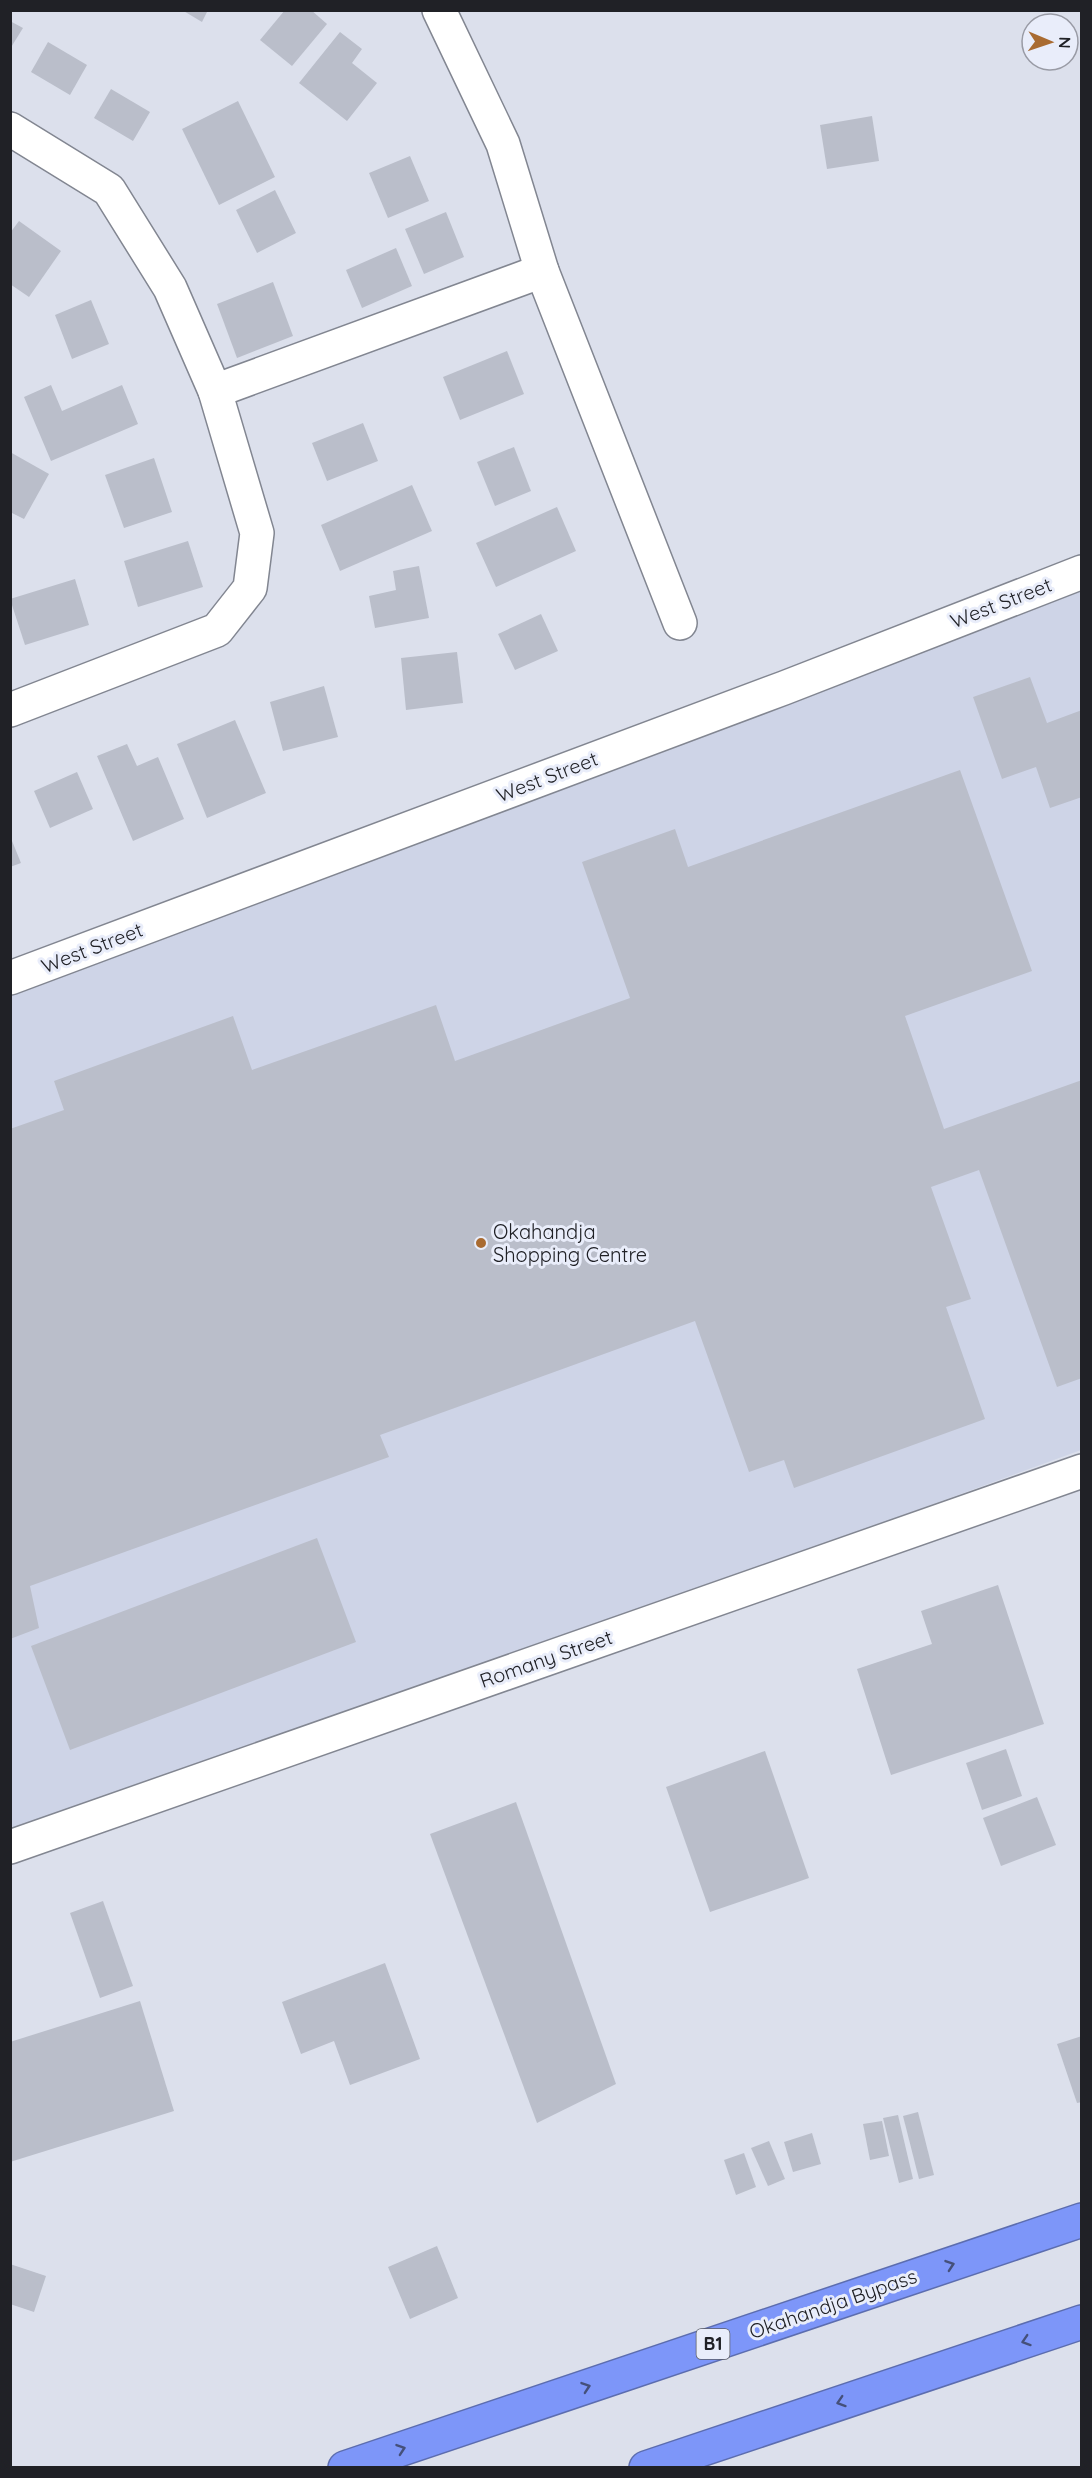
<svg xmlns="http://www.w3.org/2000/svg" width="1092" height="2478" viewBox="0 0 1092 2478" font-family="Quicksand,sans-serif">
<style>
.built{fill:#ced4e7}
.building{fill:#babeca}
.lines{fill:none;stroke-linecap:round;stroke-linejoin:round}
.minor-casing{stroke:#828691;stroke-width:36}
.highway-casing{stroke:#5c6daf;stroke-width:36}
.minor{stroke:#fff;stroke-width:33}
.highway{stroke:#7d96f9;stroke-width:33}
.oneway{stroke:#45507a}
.poi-dot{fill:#a96b31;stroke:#e9edfa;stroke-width:2}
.labels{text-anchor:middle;stroke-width:6;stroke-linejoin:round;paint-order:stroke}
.shield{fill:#e9edfa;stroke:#5c5e66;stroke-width:1.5}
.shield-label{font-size:18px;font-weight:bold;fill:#202126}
.street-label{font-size:20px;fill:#202126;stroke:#e9edfa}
.poi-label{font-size:20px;fill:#202126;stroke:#e9edfa;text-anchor:start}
</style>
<rect width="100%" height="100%" fill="#dce0ec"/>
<polygon class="built" points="1081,572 1081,1450 11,1842 11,990"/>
<g class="building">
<polygon points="182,10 208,10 202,22"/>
<polygon points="285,10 311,10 327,24 292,66 260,40"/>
<polygon points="10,21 23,28 10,49"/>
<polygon points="340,32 362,49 352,63 377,83 347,121 299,83"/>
<polygon points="48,42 87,65 70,95 31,72"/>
<polygon points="111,89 150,112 133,141 94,118"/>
<polygon points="238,101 275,177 219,205 182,129"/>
<polygon points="872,116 879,161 827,169 820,125"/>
<polygon points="410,156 429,201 388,218 369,173"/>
<polygon points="275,190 296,233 257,253 236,210"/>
<polygon points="446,212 464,257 424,274 405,229"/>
<polygon points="19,221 61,251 29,297 10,284 10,233"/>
<polygon points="396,248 412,286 362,308 346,270"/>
<polygon points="273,282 293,336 237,358 217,304"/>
<polygon points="91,300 109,344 72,359 55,315"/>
<polygon points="507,351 524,394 460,420 443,377"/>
<polygon points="51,385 62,411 122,385 138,424 51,461 24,397"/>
<polygon points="363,423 378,461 327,481 312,443"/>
<polygon points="514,447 531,491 495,506 477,462"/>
<polygon points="10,452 49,474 24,519 10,512"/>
<polygon points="154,458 172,512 124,528 105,475"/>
<polygon points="412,485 432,531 340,571 321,525"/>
<polygon points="557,507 576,551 496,587 476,543"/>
<polygon points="188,541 203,587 138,607 124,561"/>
<polygon points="419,566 429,618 375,628 369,596 396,590 393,571"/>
<polygon points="75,579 89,625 25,645 10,599"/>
<polygon points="541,614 558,651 515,670 498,634"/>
<polygon points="457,652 463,703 406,710 401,658"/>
<polygon points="1030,677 1047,723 1082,710 1082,797 1050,808 1036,767 1002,779 973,697"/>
<polygon points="324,686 338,737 283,751 270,702"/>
<polygon points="235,720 266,793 207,818 177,744"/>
<polygon points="127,744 137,766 158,757 184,819 133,841 97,756"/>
<polygon points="960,770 1032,971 905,1016 944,1129 1082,1080 1082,1378 1057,1387 979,1170 931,1187 971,1299 946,1307 985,1419 794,1488 784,1460 749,1472 695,1321 380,1435 389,1457 30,1586 39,1628 10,1639 10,1129 64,1110 54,1081 233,1016 252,1070 436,1005 455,1061 630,998 582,862 675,829 688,867"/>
<polygon points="77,772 93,809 50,828 34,791"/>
<polygon points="10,836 21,863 10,867"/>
<polygon points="317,1538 356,1642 70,1750 31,1646"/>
<polygon points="998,1585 1044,1724 891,1775 857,1669 932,1644 921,1611"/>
<polygon points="1006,1749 1022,1796 982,1810 966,1763"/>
<polygon points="765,1751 809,1878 710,1912 666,1787"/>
<polygon points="1037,1797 1056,1845 1001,1866 983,1818"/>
<polygon points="516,1802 616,2084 537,2123 430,1834"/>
<polygon points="103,1901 133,1986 100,1998 70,1913"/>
<polygon points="385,1963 420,2059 350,2085 334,2041 301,2054 282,2002"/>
<polygon points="140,2001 174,2111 10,2162 10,2042"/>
<polygon points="1082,2036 1082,2102 1077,2103 1057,2044"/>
<polygon points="918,2112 934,2175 919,2179 903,2116"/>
<polygon points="898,2115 913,2179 899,2183 883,2118"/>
<polygon points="882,2121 889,2156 870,2160 863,2124"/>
<polygon points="812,2133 821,2164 793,2172 784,2142"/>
<polygon points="769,2141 785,2179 768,2186 751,2148"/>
<polygon points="744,2153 756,2187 736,2195 724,2160"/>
<polygon points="437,2246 458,2298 410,2319 388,2267"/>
<polygon points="10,2264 46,2276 34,2312 10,2304"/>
</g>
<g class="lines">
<defs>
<g id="minor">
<polyline points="439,10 503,144 542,271 680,623"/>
<polyline points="10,129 109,190 170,288 215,391 257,533 250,588 217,630 10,710"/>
<polyline points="215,391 542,271"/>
<polyline points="10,978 784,688 1082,572"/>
<polyline points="10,1847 1082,1471"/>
</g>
<g id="highway">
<polyline points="345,2468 1082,2220"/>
<polyline points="646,2468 1082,2322"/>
</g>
</defs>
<use href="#minor" class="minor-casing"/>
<use href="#highway" class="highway-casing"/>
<use href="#minor" class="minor"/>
<use href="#highway" class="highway"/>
</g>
<defs><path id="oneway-chevron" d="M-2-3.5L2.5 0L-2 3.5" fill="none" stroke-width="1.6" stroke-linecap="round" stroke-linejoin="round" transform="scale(1.5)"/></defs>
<g class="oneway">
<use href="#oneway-chevron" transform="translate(950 2265) rotate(-19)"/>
<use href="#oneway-chevron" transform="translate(1026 2341) rotate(162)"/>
<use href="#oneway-chevron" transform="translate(586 2387) rotate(-19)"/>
<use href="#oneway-chevron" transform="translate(841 2402) rotate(162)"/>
<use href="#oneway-chevron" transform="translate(401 2449) rotate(-19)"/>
</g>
<circle class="poi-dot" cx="481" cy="1243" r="6"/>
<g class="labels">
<rect class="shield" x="696.5" y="2329" width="33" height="30" rx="4.5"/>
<g class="shield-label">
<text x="713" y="2350">B1</text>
</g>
<g class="street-label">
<text transform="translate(1001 603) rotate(-21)" y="7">West Street</text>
<text transform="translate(547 777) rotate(-21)" y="7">West Street</text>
<text transform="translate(92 948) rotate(-21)" y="7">West Street</text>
<text transform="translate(546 1659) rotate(-19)" y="7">Romany Street</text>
<text transform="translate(833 2304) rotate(-19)" y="7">Okahandja Bypass</text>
</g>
<g class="poi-label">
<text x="493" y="1239">Okahandja<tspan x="493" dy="23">Shopping Centre</tspan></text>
</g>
</g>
<rect width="1092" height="2478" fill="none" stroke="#202126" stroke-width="24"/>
<g transform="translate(1050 42) rotate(92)"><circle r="28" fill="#e9edfa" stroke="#999ba5" stroke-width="1.5"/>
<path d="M0-4.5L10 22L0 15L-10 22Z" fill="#a96b31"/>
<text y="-9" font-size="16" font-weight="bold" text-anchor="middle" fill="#202126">N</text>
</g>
</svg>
